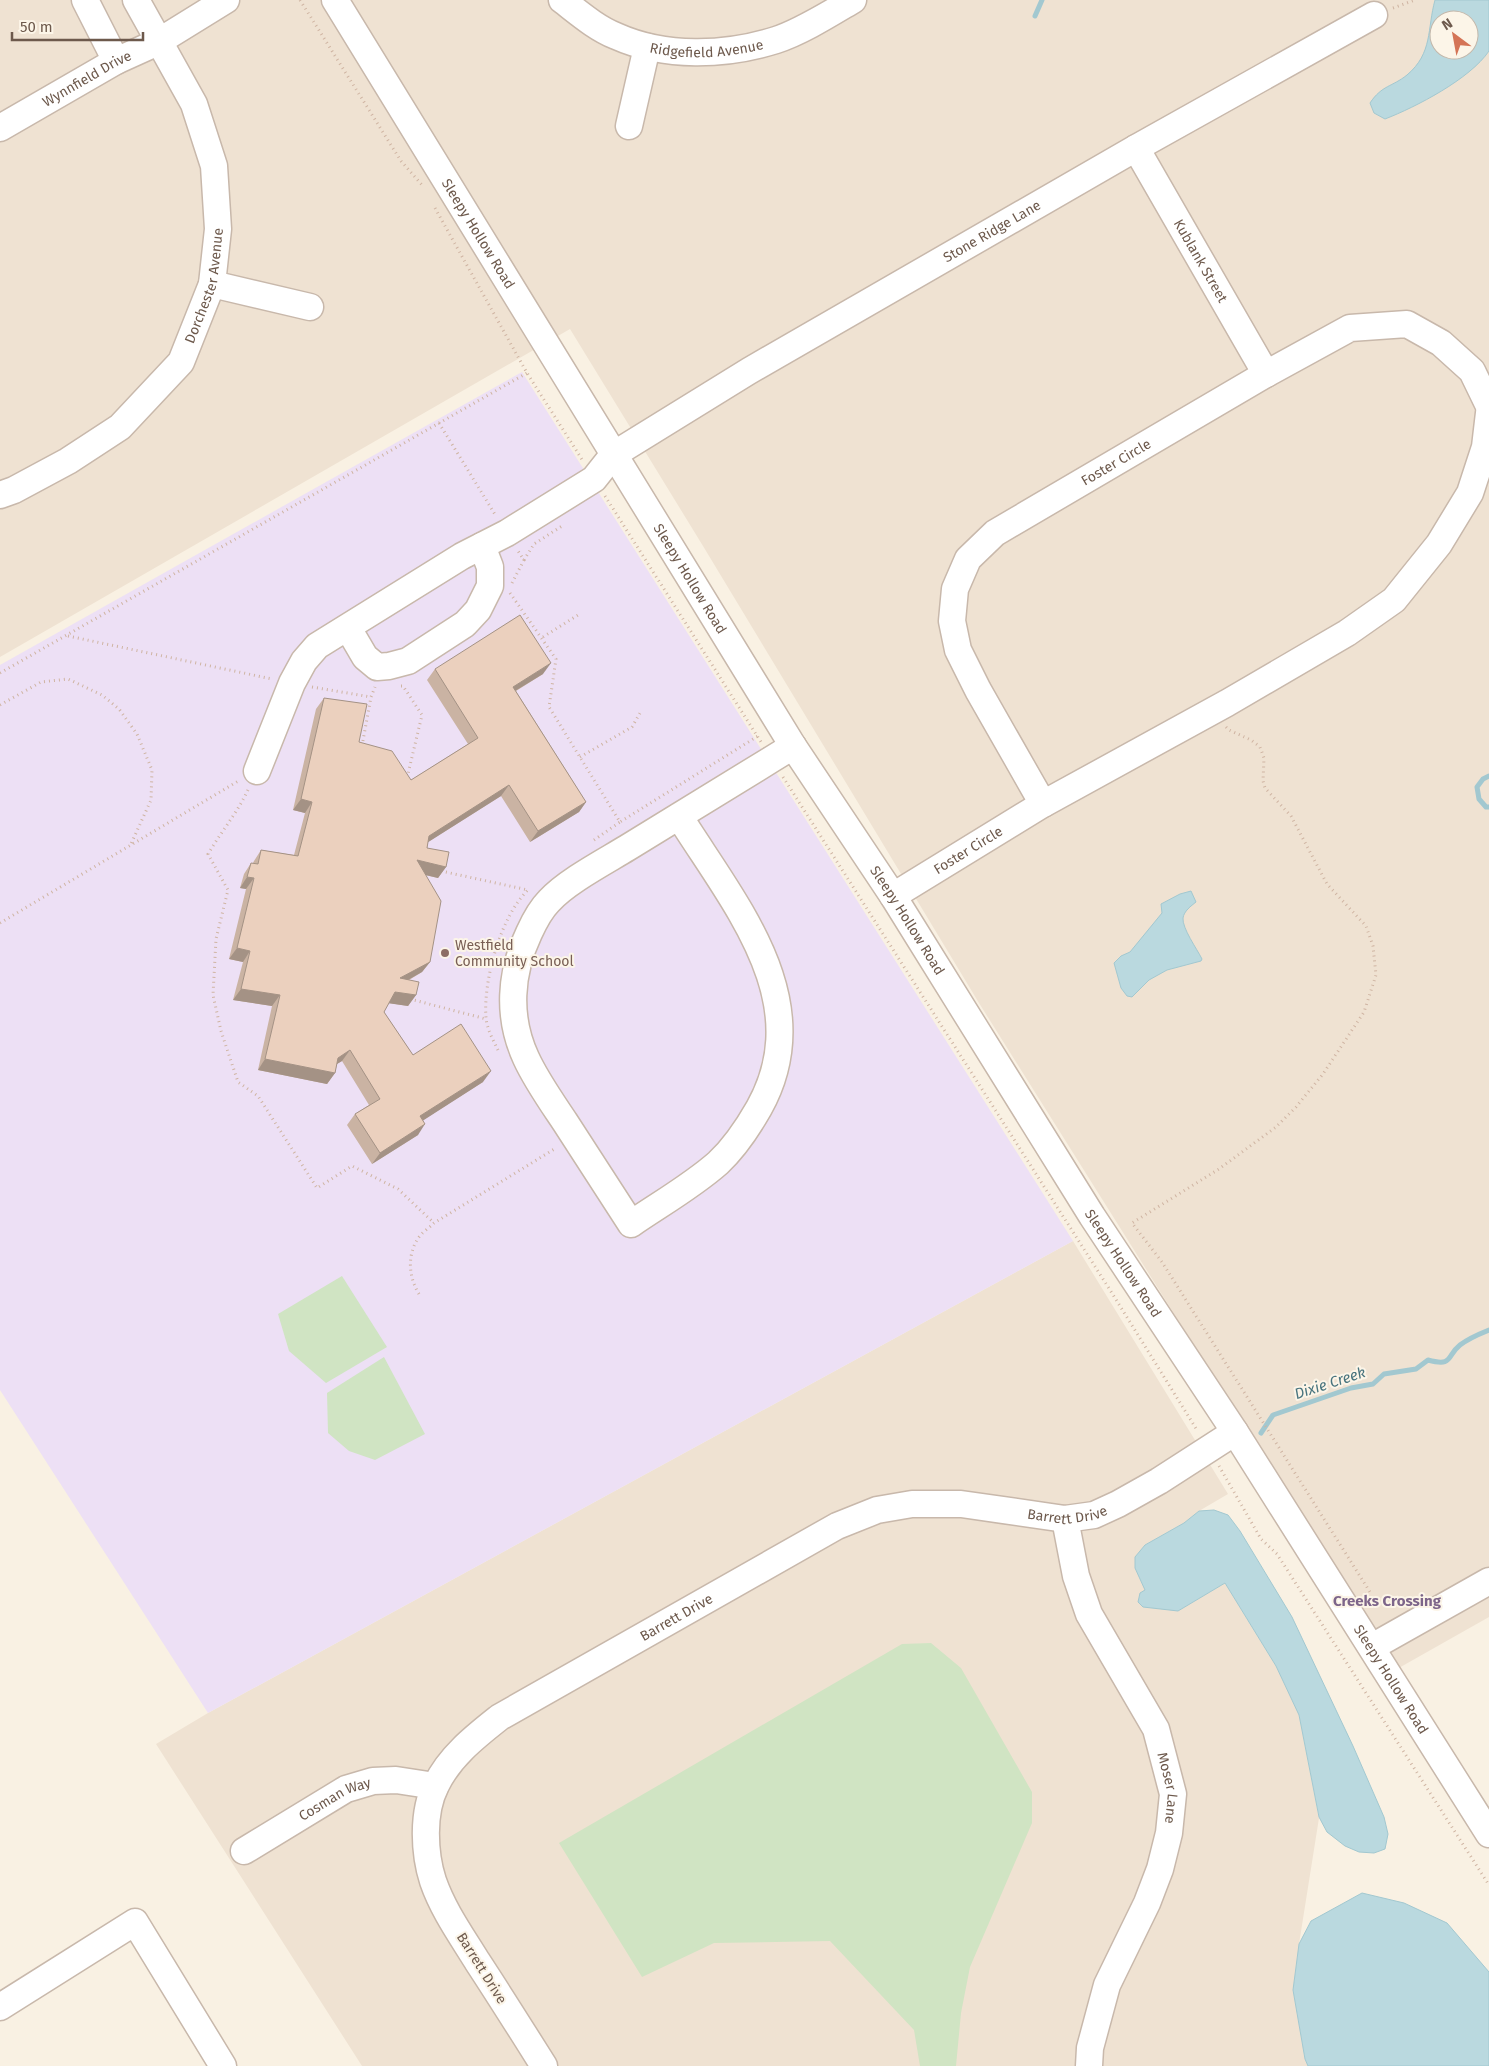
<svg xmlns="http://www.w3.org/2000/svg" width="1489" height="2066" viewBox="0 0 1489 2066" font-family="'Fira Sans',sans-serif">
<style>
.residential{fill:#efe2d2;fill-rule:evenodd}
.education{fill:#ede0f5}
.green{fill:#d0e4c3}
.water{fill:#bad9df;stroke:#a2c8d0;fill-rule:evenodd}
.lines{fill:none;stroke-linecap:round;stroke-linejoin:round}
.stream{stroke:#a2c8d0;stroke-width:5}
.minor-casing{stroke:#c8b8ab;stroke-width:29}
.path{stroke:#cfb4a2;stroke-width:3;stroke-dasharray:1 4;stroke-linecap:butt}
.minor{stroke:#fff;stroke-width:26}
.wall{fill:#cab3a3}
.shaded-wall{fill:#a49285}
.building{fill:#ebd0be;stroke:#a49285}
.education-dot{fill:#8d6e63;stroke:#fcf5e8;stroke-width:2}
.labels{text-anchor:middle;stroke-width:4;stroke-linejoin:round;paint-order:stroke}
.street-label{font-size:14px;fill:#6d594c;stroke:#fcf5e8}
.education-label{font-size:14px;fill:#785e54;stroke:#fcf5e8;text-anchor:start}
.water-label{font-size:15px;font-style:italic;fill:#49747e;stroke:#fcf5e8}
.neighbourhood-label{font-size:15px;font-weight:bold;fill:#7d658a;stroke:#fcf5e8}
</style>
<rect width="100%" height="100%" fill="#f9f1e3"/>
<g class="residential">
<path d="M0,0H1489V1617L1397,1669L979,1003L703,546L570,329L0,657ZM1439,20H1469V50H1439Z"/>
<polygon points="1073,1241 1228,1494 1199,1511 1184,1523 1145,1545 1135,1557 1135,1568 1145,1590 1178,1611 1225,1583 1276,1666 1299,1715 1319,1818 1299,1944 1293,1990 1305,2059 1308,2066 362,2066 156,1744 208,1713"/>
</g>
<polygon class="education" points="522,372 1073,1241 208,1713 0,1390 0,665"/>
<g class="green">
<polygon points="342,1276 387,1347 326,1383 289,1351 278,1314"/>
<polygon points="384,1357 425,1434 375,1460 349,1451 328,1433 327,1393"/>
<polygon points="931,1643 961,1668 1032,1792 1032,1823 970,1967 961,2013 956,2066 920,2066 914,2030 830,1941 714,1943 642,1977 559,1843 902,1644"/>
</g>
<g class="water">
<path d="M1435,0H1489V51C1470,79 1416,107 1385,119L1374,113L1370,103C1382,85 1392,87 1407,75C1433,53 1427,29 1435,0ZM1439,20H1469V50H1439Z"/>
<path d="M1191,891L1196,902C1191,906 1184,911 1183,918C1182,928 1197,949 1202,959L1201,961L1167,970L1149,980L1132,997L1127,996L1121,988L1114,963L1121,956L1130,952L1162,913L1161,904L1180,894Z"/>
<polygon points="1214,1510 1228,1515 1240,1531 1292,1617 1353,1746 1384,1817 1388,1834 1385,1849 1374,1853 1359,1852 1345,1846 1327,1832 1319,1817 1299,1715 1276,1666 1225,1583 1178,1611 1143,1607 1138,1602 1140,1593 1145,1590 1135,1568 1135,1557 1145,1545 1184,1523 1199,1511"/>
<polygon points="1362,1893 1404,1903 1447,1923 1489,1972 1489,2066 1308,2066 1305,2059 1293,1990 1299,1944 1311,1921"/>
</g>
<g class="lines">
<g class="stream">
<polyline points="1035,16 1042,0"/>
<polyline points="1489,776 1483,779 1477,787 1479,799 1486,807 1489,807"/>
<path d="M1261,1433L1273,1415L1351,1388L1373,1384L1384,1374L1416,1369L1428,1360C1454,1367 1446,1356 1460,1345C1469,1338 1479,1334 1489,1330"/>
</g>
<defs>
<g id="minor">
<polyline points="85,0 116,61"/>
<path id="s1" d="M335,0L793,746L893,896L1092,1216L1235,1432L1489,1834"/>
<path id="s2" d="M562,0C579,13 596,28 616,36C665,58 725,56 776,40C801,32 831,13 853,0"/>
<polyline points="629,126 647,47"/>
<path id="s3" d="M0,128L116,61L158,42L226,0"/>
<path id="s4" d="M1136,148L1266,374"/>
<polyline points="212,284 310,307"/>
<path id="s5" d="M0,495L14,490L68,461L120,427L181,362L212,284L218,229L214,166L194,104L136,0"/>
<polyline points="348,628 365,657 377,667 389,666 408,661 465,624 478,610 490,586 490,567 482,546"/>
<path id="s6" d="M257,771L292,683L304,661L317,646L462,556L507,533L594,479L613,455L749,371L1136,148L1374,15"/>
<path id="s7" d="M1043,804L978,690L958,650L952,621L955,589L968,559L995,533L1266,374L1350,328L1407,324L1441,343L1472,371L1489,406"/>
<path d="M679,816C734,904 819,1001 759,1108C747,1129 735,1147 718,1163C692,1186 660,1204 631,1224C609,1190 587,1156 565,1122C551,1101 536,1080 526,1058C507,1017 510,973 529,933C534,922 540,910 549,901C566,882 604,862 627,848C675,819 723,789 772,759L793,746"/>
<path id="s8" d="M893,896L1043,804L1227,703L1347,633L1394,600L1439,544L1470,493L1485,447L1489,413"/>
<path id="s9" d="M1065,1519L1076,1576L1089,1614L1156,1729L1173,1794L1169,1833L1160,1869L1147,1903L1107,1985L1090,2048L1089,2066"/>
<polyline points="1372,1647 1489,1581"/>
<path id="s10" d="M244,1851L346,1789L373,1781L396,1780L435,1786"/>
<polyline points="0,2007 135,1922 223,2066"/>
<path id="s11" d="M544,2066C522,2031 500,1996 477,1961C461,1935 443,1910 433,1881C424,1853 422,1812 436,1785C450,1756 476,1736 500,1717L837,1526L877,1510L912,1504H961L1065,1519L1094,1515L1118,1504L1159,1481L1235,1432"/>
</g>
</defs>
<use href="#minor" class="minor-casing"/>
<g class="path">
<polyline points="300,0 401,161 422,185"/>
<polyline points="1393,8 1415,0"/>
<polyline points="435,208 527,373 583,461"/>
<polyline points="439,423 496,516"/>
<polyline points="605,496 761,742"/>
<polyline points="524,560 534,544 562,526"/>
<polyline points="512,583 524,560 518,551"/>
<polyline points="510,593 556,659 549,707 620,822 758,736"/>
<polyline points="68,636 272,679"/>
<polyline points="543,637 578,615"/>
<polyline points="0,673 527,373"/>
<polyline points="401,686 403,686 422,715 407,778"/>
<polyline points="312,687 371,697 375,687"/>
<polyline points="0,705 41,682 68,679 102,695 119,709 137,734 152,770 151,800 131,844"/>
<polyline points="1226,727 1229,730 1251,740 1260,747 1264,758 1263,781 1265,788 1291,816 1327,884 1366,926 1373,946 1376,975 1364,1012 1323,1074 1296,1107 1276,1127 1219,1169 1132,1223 1162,1262 1370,1592 1363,1596"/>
<polyline points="362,746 371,697"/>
<polyline points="580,757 632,727 640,713"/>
<polyline points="783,777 1110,1290 1197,1430"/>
<path d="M248,790C237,813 221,832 208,854L228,890L216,939L213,995L221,1031L238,1082L258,1096L317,1188L352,1166L398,1189L434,1223"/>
<polyline points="594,840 620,822"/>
<polyline points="441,871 528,890"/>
<polyline points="0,923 240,780"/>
<polyline points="410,999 486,1019"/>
<path d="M498,1050C493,1040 487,1029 486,1018C483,980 501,915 529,889"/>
<path d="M419,1294C409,1278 407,1257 417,1240C421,1233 429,1228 434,1223L556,1148"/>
<polyline points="1219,1466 1261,1539 1277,1554 1489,1885"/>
</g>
<use href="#minor" class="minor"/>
</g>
<polygon class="wall" points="435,669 543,674 516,691 586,802 579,812 530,842 501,796 428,842 427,848 446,867 438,878 425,875 430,962 422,972 409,980 416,995 408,1006 389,1003 384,1012 413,1055 483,1082 423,1120 418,1135 372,1164 347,1125 355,1114 369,1105 342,1061 337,1064 335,1073 327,1084 258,1070 272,1006 233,1000 243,962 229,959 246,889 240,888 244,874 251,863 253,863 254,861 261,850 294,855 305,813 293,810 316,709 324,698 359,742 411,780 468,744 427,680"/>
<g class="shaded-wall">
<polygon points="551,663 543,674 505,697 513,687"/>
<polygon points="509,785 501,796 422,846 429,836"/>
<polygon points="301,799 312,802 305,813 293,810"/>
<polygon points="586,802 579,812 530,842 538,831"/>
<polygon points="417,860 446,867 438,878 409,871"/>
<polygon points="247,877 254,878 246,889 240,888"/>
<polygon points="237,948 250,951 243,962 229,959"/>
<polygon points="430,962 422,972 392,989 400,978"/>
<polygon points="241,989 280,995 272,1006 233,1000"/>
<polygon points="395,992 416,995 408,1006 387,1003"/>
<polygon points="350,1050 342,1061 330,1068 338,1058"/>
<polygon points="265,1059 335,1073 327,1084 258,1070"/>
<polygon points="491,1071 483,1082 413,1127 420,1116"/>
<polygon points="425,1124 418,1135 372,1164 380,1153"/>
</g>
<polygon class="building" points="520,615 551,663 513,687 586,802 538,831 509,785 429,836 427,848 449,852 446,867 417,860 441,901 430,962 400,978 419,982 416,995 395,992 384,1012 413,1055 461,1024 491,1071 420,1116 425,1124 380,1153 355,1114 380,1099 350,1050 338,1058 335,1073 265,1059 280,995 241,989 250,951 237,948 254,878 247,877 251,863 258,864 261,850 298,856 312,802 301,799 324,698 367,704 359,742 392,751 411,780 478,738 435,669"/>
<circle class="education-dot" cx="445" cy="953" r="5"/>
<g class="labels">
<g class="street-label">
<text dy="5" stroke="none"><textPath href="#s2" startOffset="158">Ridgefield Avenue</textPath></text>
<text dy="5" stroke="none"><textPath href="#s3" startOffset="100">Wynnfield Drive</textPath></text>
<text dy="5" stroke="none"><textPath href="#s6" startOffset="934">Stone Ridge Lane</textPath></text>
<text dy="5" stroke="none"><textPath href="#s1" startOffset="274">Sleepy Hollow Road</textPath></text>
<text dy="5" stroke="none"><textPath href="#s4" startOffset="130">Kublank Street</textPath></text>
<text dy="5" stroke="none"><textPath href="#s5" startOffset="308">Dorchester Avenue</textPath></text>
<text dy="5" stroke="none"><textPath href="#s7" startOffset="448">Foster Circle</textPath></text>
<text dy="5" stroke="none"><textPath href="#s1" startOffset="679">Sleepy Hollow Road</textPath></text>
<text dy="5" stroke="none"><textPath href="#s8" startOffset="88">Foster Circle</textPath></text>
<text dy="5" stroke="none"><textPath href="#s1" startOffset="1084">Sleepy Hollow Road</textPath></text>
<text dy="5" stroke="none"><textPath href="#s1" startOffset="1489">Sleepy Hollow Road</textPath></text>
<text dy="5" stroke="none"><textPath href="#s11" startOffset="1031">Barrett Drive</textPath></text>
<text dy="5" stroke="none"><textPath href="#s11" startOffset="611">Barrett Drive</textPath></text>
<text dy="5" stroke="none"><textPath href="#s1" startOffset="1984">Sleepy Hollow Road</textPath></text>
<text dy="5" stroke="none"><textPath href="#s9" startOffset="292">Moser Lane</textPath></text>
<text dy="5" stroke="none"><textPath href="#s10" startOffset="105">Cosman Way</textPath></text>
<text transform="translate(482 1968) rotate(58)" y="5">Barrett Drive</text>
</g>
<g class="education-label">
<text x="455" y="950">Westfield<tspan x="455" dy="16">Community School</tspan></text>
</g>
<g class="water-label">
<text transform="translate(1330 1383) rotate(-18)" y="5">Dixie Creek</text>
</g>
<g class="neighbourhood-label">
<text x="1387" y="1606">Creeks Crossing</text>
</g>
</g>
<g transform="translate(1454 35) rotate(328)"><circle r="24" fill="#fcf5e8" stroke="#c3b7aa"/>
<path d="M0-4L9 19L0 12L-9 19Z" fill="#d47456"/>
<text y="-8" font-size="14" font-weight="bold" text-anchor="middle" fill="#6d594c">N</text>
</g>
<path d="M12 32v8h131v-8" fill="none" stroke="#6d594c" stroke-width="2.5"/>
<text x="20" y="32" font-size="15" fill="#6d594c" stroke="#fcf5e8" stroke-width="4" paint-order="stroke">50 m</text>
</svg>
